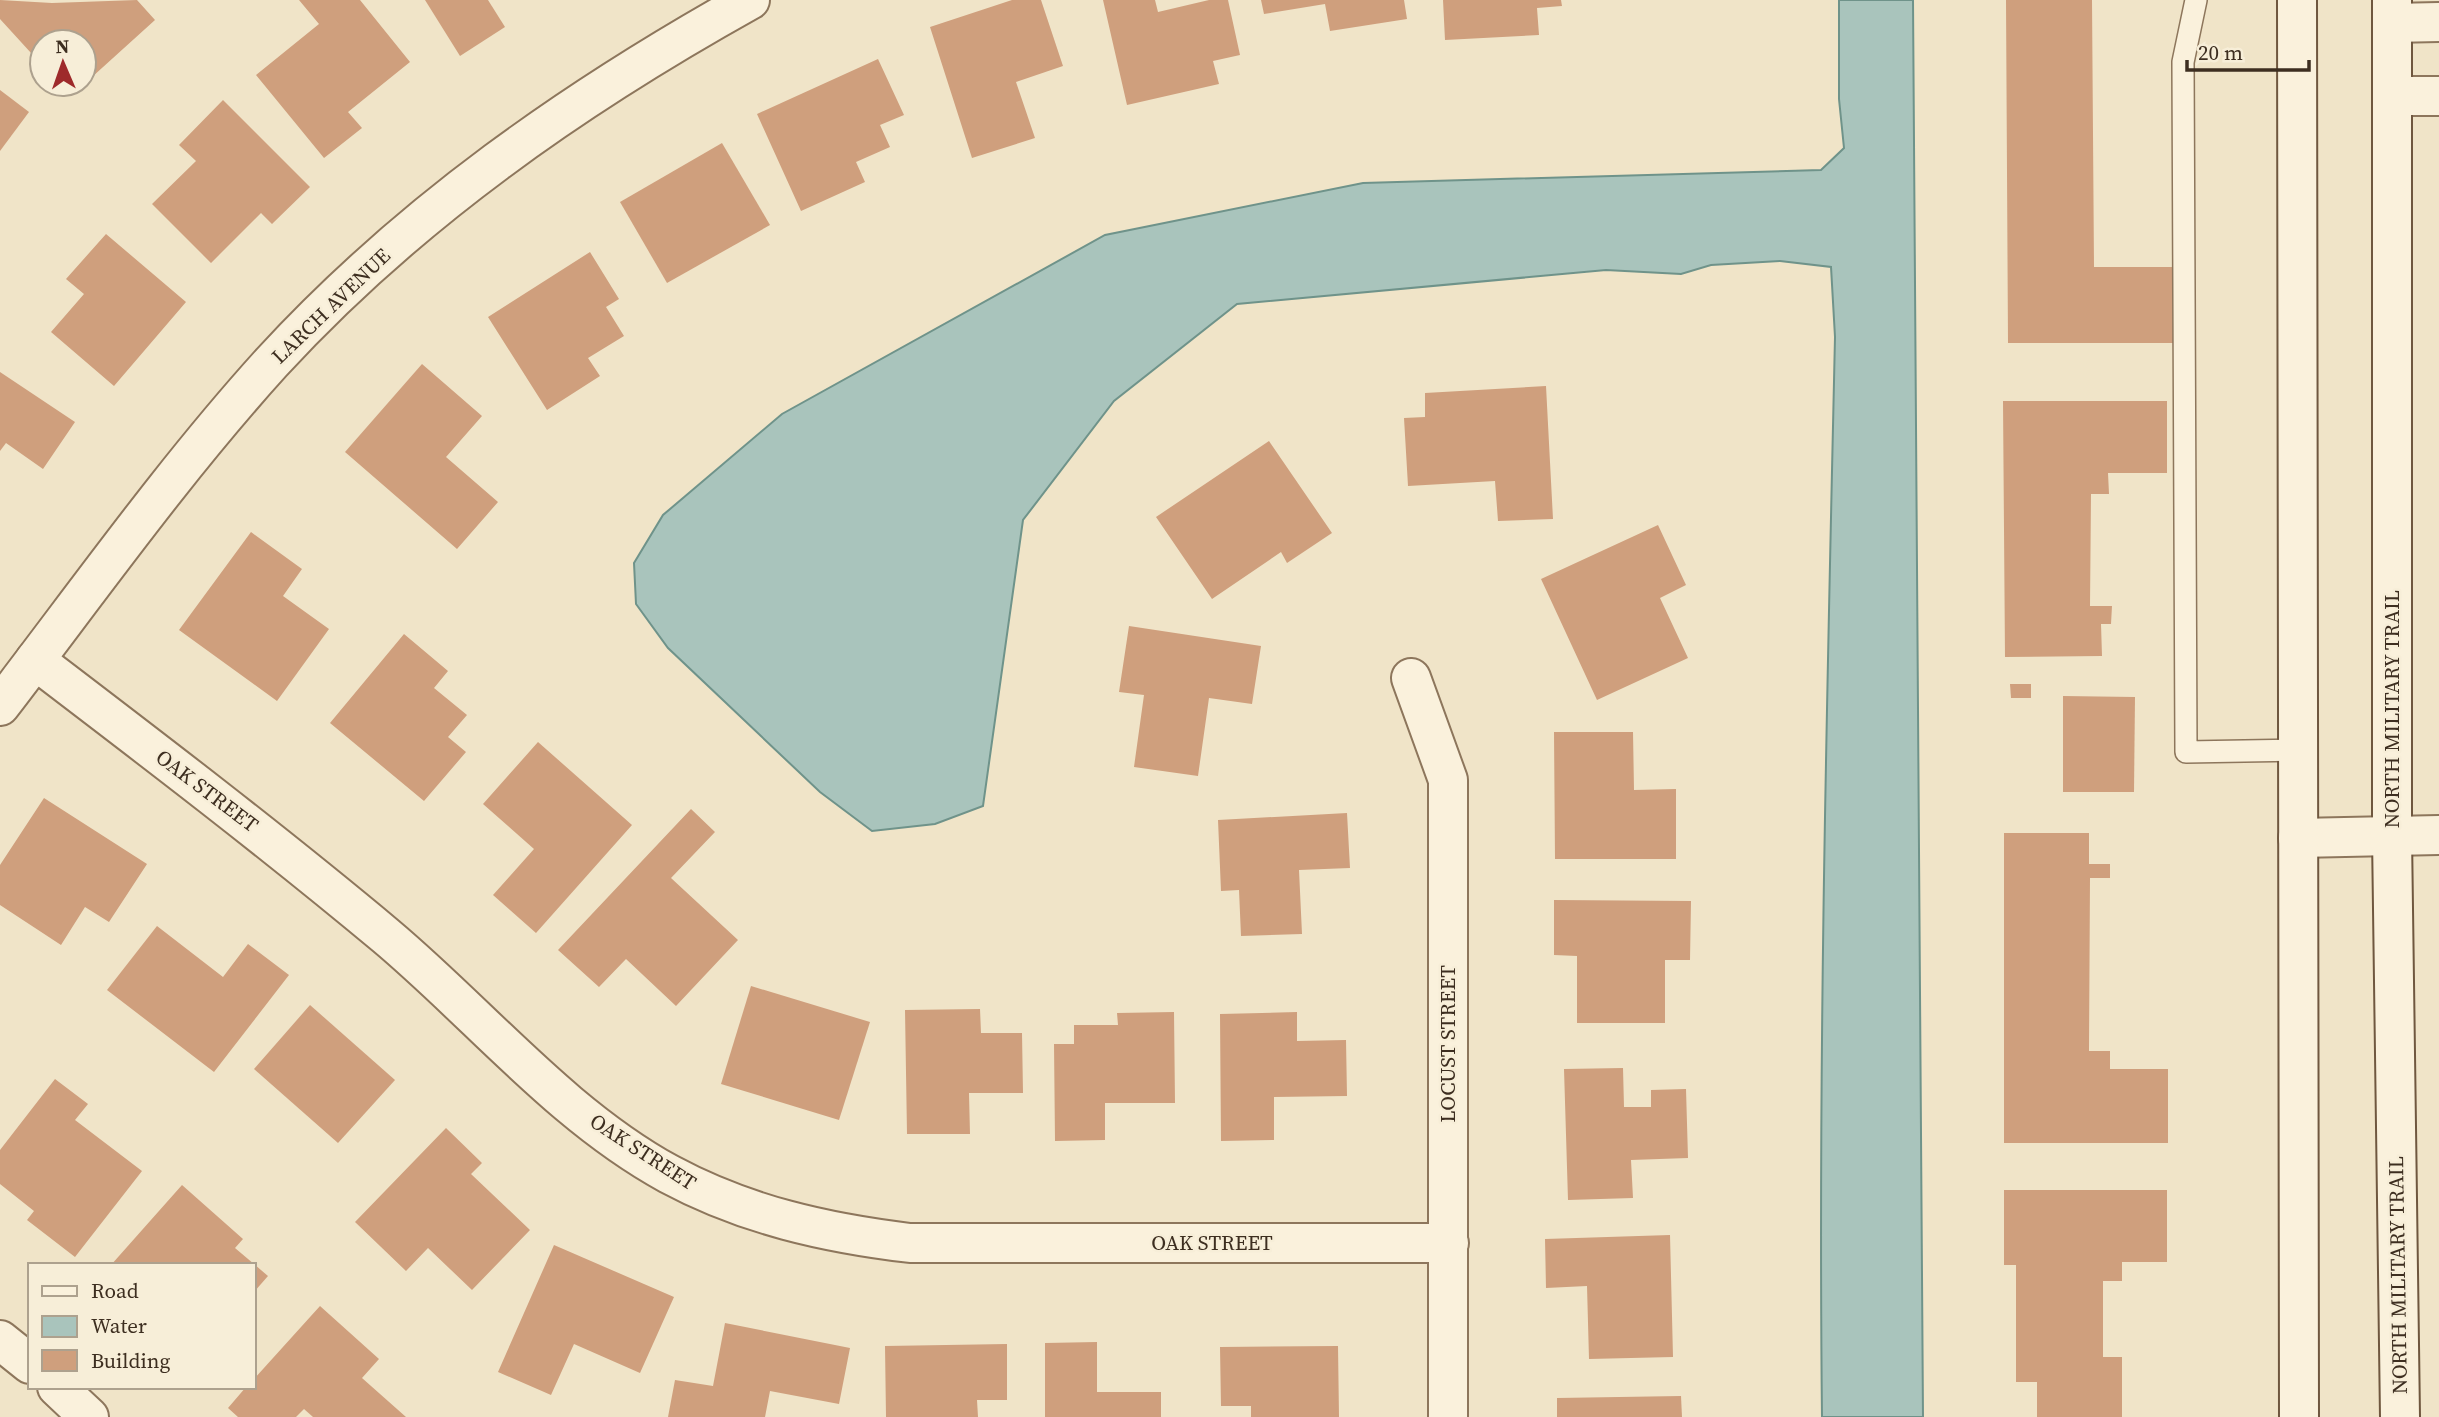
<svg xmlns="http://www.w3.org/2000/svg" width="2439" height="1417" viewBox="0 0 2439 1417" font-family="'Source Serif 4',serif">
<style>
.water{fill:#a9c4bc;stroke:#6f938a;stroke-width:2}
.building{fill:#cf9f7d}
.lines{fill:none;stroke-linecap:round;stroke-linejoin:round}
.service-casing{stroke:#8d765c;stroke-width:24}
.minor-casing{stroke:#8d765c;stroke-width:42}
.secondary-casing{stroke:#6f573f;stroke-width:42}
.service{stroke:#faf1dc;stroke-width:21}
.minor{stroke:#faf1dc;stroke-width:38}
.secondary{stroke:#faf1dc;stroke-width:38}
.labels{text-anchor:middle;stroke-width:5;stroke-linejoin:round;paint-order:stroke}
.street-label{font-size:21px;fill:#3d2e20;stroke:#f7eed8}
</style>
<rect width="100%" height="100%" fill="#f0e4c8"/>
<path class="water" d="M1839,0H1913L1923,1417H1822C1818,1057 1827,697 1835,337L1831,267L1780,261L1711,265L1681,274L1606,270L1237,304L1114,401L1023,520L983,806L935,824L872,831L820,792L668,648L636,604L634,563L663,515L782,414L1105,235L1363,183L1821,170L1844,148L1839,99Z"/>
<g class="building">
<polygon points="0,0 52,3 137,0 155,20 71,96 60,84 84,84 84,42 42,42 42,65 0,19"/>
<polygon points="299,0 360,0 410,62 348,112 362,128 324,158 256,75 319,24"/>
<polygon points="425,0 488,0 505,27 460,56"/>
<polygon points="1012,0 1041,0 1063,66 1016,82 1035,138 972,158 930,27"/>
<polygon points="1103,0 1155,0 1158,12 1209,0 1228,0 1240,55 1213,61 1219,84 1127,105"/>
<polygon points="1261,0 1404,0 1407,19 1330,31 1325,4 1264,14"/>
<polygon points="1443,0 1561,0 1562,6 1537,8 1539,35 1445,40"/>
<polygon points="2006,0 2092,0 2094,267 2172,267 2173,343 2008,343"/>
<polygon points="878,59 904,115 880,125 890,147 856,162 865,182 801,211 757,114"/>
<polygon points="0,90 29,112 0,151"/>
<polygon points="223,100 310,187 272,224 261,213 211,263 152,204 196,161 179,145"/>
<polygon points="722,143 770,225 667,283 620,202"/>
<polygon points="106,234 186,302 114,386 51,332 84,294 66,279"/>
<polygon points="590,252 619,299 606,307 624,336 588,358 600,376 547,410 488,317"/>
<polygon points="422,364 482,416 446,457 498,502 457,549 345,452"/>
<polygon points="0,372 75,422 43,469 6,443 0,451"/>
<polygon points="1546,386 1553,519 1498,521 1495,481 1408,486 1404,418 1425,417 1425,393"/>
<polygon points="2003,401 2167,401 2167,473 2108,473 2109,494 2091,494 2090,606 2112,606 2111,624 2101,624 2102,656 2005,657"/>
<polygon points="1269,441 1332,533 1287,563 1281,552 1212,599 1156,517"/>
<polygon points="1658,525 1686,585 1660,598 1688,658 1597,700 1541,579"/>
<polygon points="251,532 302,569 283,596 329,629 277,701 179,630"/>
<polygon points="1129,626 1261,646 1252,704 1209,698 1198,776 1134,767 1144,695 1119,692"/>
<polygon points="404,634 448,671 434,688 467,715 448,737 466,752 424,801 330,723"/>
<polygon points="2010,684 2031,684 2031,698 2011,698"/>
<polygon points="2063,696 2135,697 2134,792 2063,792"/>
<polygon points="1554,732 1633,732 1634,790 1676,789 1676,859 1555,859"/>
<polygon points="538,742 632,825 536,933 493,895 534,849 483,804"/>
<polygon points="44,798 147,864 109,922 85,907 61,945 0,905 0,865"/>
<polygon points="691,809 715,832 671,878 738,940 676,1006 626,959 599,987 558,950"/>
<polygon points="1347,813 1350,868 1299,870 1302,934 1241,936 1239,890 1221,891 1218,820"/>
<polygon points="2004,833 2089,833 2089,864 2110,864 2110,878 2090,878 2089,1051 2110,1051 2110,1069 2168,1069 2168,1143 2004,1143"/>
<polygon points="1554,900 1691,901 1690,960 1665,960 1665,1023 1577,1023 1577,956 1554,955"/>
<polygon points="157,926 223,977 248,944 289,975 214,1072 107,990"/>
<polygon points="751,986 870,1022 839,1120 721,1084"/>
<polygon points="310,1005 395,1080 338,1143 254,1069"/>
<polygon points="980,1009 981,1033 1022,1033 1023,1093 969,1093 970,1134 907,1134 905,1010"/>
<polygon points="1174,1012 1175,1103 1105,1103 1105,1140 1055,1141 1054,1044 1074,1044 1074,1025 1118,1025 1117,1013"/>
<polygon points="1297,1012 1297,1041 1346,1040 1347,1096 1274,1097 1274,1140 1221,1141 1220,1014"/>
<polygon points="1623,1068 1624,1107 1651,1107 1651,1090 1686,1089 1688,1158 1631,1160 1633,1198 1568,1200 1564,1069"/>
<polygon points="55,1079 88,1104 75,1120 142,1171 75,1257 27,1220 34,1211 0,1184 0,1150"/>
<polygon points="446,1128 482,1163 471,1174 530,1230 472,1290 428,1248 406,1271 355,1222"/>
<polygon points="182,1185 243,1239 235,1248 268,1276 254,1292 254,1265 111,1265"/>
<polygon points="2004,1190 2167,1190 2167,1262 2122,1262 2122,1281 2103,1281 2103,1357 2122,1357 2122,1417 2037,1417 2037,1382 2016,1382 2016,1265 2004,1265"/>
<polygon points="1670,1235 1673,1357 1589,1359 1587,1286 1546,1288 1545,1239"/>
<polygon points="554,1245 674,1297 640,1373 574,1344 551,1395 498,1372"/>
<polygon points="320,1306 379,1359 362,1378 406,1417 313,1417 304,1409 296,1417 238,1417 228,1408 246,1387 254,1387 254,1379"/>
<polygon points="725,1323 850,1348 839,1404 770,1391 765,1417 668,1417 675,1380 713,1386"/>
<polygon points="1097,1342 1097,1392 1161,1392 1161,1417 1045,1417 1045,1343"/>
<polygon points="1007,1344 1007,1400 977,1400 978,1417 886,1417 885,1346"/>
<polygon points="1338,1346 1339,1417 1251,1417 1251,1406 1221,1406 1220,1347"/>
<polygon points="1681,1396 1682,1417 1557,1417 1557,1398"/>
</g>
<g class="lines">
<defs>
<polyline id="service" points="2196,0 2183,62 2186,752 2298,750"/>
<g id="minor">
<polyline points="2392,23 2439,22"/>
<polyline points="2392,96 2439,96"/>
<path d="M35,660C153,750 271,840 386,936C479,1014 561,1115 669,1174C745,1215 826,1233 910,1243H1449"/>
<polyline points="1411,678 1448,780 1448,1417"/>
<path d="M0,706C89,590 174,470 272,362C409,213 574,98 750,0"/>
<polyline points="2298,838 2439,835"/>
<polyline points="0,1340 30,1364"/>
<polyline points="57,1387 89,1417"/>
</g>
<g id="secondary">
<polyline points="2297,0 2299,1417"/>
<polyline points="2392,0 2392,836 2400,1417"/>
</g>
</defs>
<use href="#service" class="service-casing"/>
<use href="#minor" class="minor-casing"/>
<use href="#secondary" class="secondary-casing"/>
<use href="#service" class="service"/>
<use href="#minor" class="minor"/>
<use href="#secondary" class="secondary"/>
</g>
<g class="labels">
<g class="street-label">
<text transform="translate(331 306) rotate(-44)" y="7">LARCH AVENUE</text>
<text transform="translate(2392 709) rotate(-90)" y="7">NORTH MILITARY TRAIL</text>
<text transform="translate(207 791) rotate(37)" y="7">OAK STREET</text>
<text transform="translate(1448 1044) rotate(-90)" y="7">LOCUST STREET</text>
<text transform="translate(643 1152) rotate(33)" y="7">OAK STREET</text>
<text x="1212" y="1250">OAK STREET</text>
<text transform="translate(2398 1275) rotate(-91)" y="7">NORTH MILITARY TRAIL</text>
</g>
</g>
<rect x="28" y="1263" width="228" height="126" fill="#f7eed8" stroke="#ada18e" stroke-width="2"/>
<rect x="42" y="1286" width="35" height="10" fill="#faf1dc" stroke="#ada18e" stroke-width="2"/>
<text x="91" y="1298" font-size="21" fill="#3d2e20">Road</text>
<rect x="42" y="1316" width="35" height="21" fill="#a9c4bc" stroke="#ada18e" stroke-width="2"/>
<text x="91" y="1333" font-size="21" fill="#3d2e20">Water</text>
<rect x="42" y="1350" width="35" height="21" fill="#cf9f7d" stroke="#ada18e" stroke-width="2"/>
<text x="91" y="1368" font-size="21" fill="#3d2e20">Building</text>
<g transform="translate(63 63) rotate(358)"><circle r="33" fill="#f7eed8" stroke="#ada18e" stroke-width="2"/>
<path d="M0-5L12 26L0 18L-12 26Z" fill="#9e2a2b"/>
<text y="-10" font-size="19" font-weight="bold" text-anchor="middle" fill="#3d2e20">N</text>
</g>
<path d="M2187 60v10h122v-10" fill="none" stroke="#3d2e20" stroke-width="3.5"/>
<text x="2198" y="60" font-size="21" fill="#3d2e20" stroke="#f7eed8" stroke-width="5" paint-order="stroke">20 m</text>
</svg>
